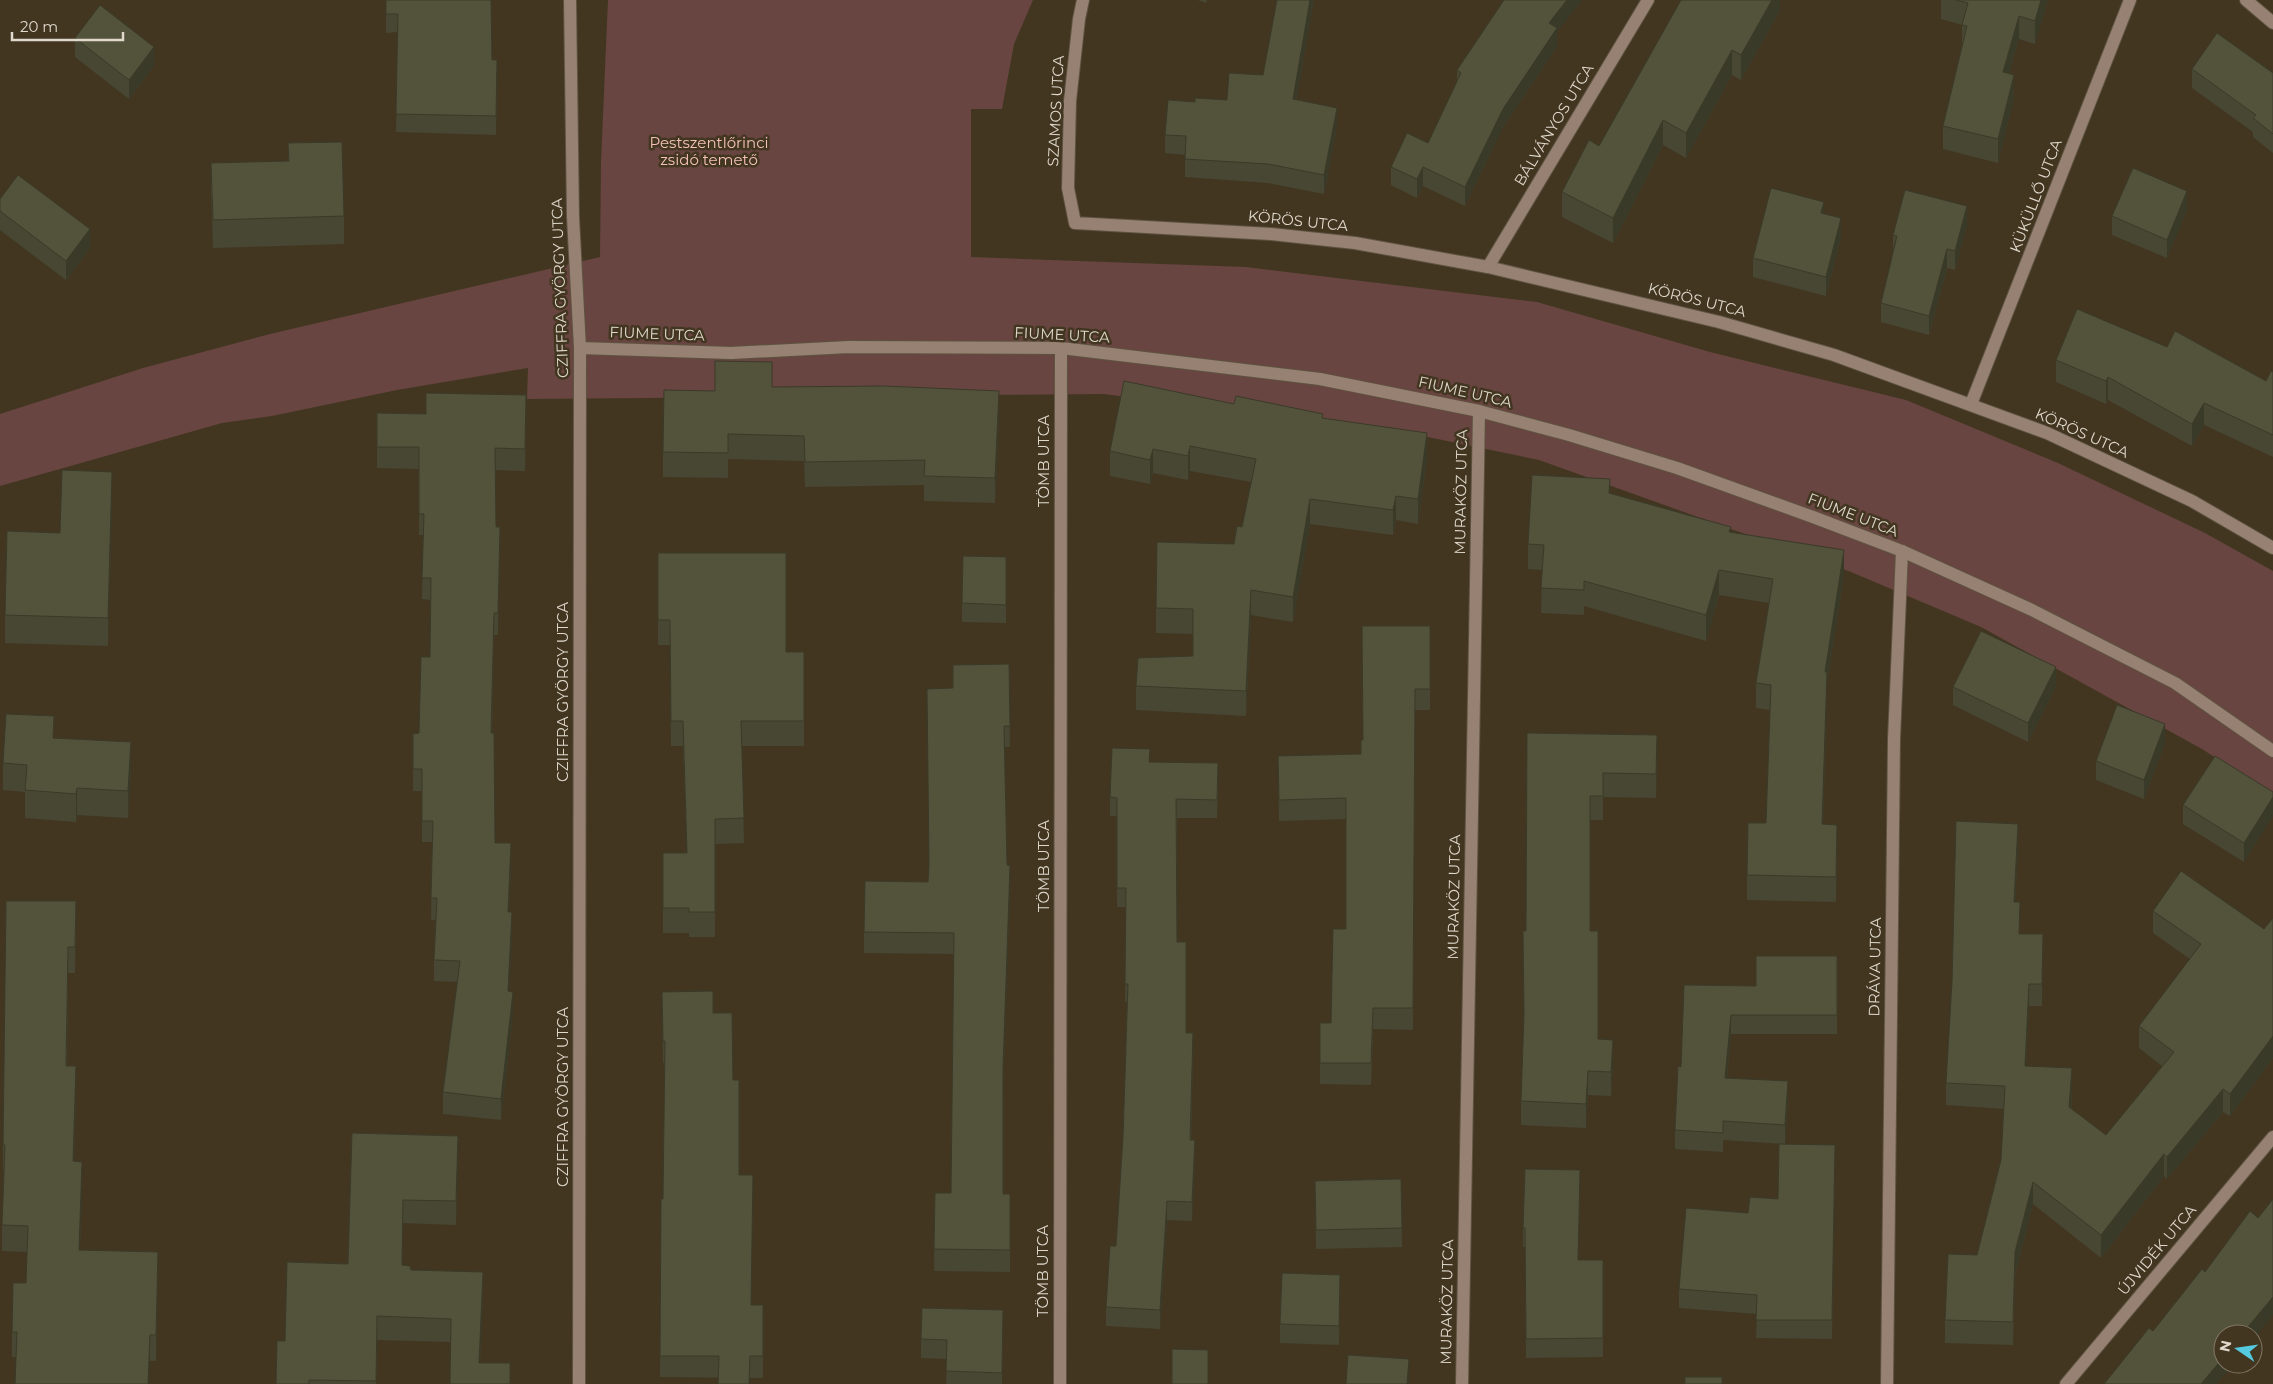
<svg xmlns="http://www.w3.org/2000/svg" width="2273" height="1384" viewBox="0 0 2273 1384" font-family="Montserrat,sans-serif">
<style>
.green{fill:#684540}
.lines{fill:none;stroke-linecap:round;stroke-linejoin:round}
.minor-casing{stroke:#5e5340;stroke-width:14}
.minor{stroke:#968173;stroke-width:12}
.wall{fill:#474733}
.shaded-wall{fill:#3a3a29}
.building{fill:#53533b;stroke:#3a3a29}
.labels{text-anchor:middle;stroke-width:5;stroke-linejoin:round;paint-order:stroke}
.street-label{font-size:15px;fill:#dfd8cb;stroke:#423621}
.park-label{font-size:15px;fill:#f5c1b9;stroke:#423621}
</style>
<rect width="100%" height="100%" fill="#423621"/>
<polygon class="green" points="608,0 1033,0 1014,44 1002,109 971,109 971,257 1246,267 1537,302 1710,352 1906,400 2058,463 2205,533 2273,571 2273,795 2202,749 1981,627 1851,572 1539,460 1418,435 1104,394 527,399 528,368 397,390 272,416 222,423 0,486 0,414 143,368 270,334 600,257 601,162"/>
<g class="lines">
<defs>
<g id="minor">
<polyline points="570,0 573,217 580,348 579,1384"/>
<polyline points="1083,0 1079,19 1070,101 1068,188 1075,223 1271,234 1355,243 1488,267 1719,322 1834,355 2047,433 2192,501 2273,548"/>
<polyline points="2246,0 2273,23"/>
<polyline points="1488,267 1648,0"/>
<polyline points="580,348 731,353 849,347 1061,348 1320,379 1479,411 1569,435 1677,468 1813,517 1902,551 2032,610 2175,683 2273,751"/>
<polyline points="1971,404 2130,0"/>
<polyline points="1060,1384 1061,348"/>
<polyline points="1462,1384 1479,411"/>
<polyline points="1887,1384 1894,739 1902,551"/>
<polyline points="2066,1384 2273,1137"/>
</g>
</defs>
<use href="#minor" class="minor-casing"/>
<use href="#minor" class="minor"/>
</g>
<g class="wall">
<polygon points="386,0 492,60 497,79 496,135 396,132 398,32 386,33"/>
<polygon points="1198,0 1207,0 1206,3"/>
<polygon points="1277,0 1314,0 1296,100 1337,127 1324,194 1268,183 1185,177 1185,155 1165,153 1165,135 1195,102 1227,100 1263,75"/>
<polygon points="1780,0 1780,10 1741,80 1732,75 1686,158 1663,145 1613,243 1562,217 1562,192 1599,146"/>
<polygon points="1941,0 2048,0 2035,44 2019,39 2009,74 2014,98 1998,163 1943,149 1943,126 1962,47 1962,25 1941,19"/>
<polygon points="1557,32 1557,47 1503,127 1465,206 1423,186 1417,198 1391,185 1391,167 1428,143 1457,81 1457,70"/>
<polygon points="75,38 154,66 129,99 75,57"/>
<polygon points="2192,69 2273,73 2273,153 2253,137 2253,132 2192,88"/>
<polygon points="288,143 344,216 344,244 213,248 211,191 211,163 288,161"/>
<polygon points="0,199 90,248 66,280 0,230"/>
<polygon points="2187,210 2167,258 2112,235 2112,216"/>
<polygon points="1824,214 1841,237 1826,296 1753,277 1753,258"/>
<polygon points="1967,225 1955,270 1947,268 1929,335 1881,322 1881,303 1893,253 1893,235"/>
<polygon points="2167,347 2266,381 2273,372 2273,457 2204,425 2192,446 2108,400 2106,404 2056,382 2056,360"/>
<polygon points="772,387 999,416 995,503 924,501 924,485 805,487 804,461 728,459 728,478 663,477 663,452 715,391"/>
<polygon points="1234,404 1323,418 1427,458 1418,524 1396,520 1393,535 1310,524 1293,622 1251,615 1246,716 1136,710 1136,686 1193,656 1193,634 1156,633 1156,608 1234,544 1242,527 1251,482 1190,471 1188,480 1153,473 1150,484 1110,476 1110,451"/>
<polygon points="377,413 526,416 525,471 496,470 496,527 500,549 498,635 494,635 492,733 495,843 511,865 509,912 512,934 509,991 513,1013 501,1120 443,1114 443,1092 458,982 434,981 434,960 436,920 431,920 432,842 422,842 422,791 413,791 413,734 419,733 430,657 431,600 422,599 423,535 419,535 419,469 377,468"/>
<polygon points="1610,494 1731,532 1844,575 1827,683 1823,824 1837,850 1836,902 1747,900 1747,875 1766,823 1770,710 1756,708 1756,683 1769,603 1719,595 1706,641 1584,606 1584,615 1541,613 1542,570 1528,569 1528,544"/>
<polygon points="112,499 108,646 5,643 5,615 60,533"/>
<polygon points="658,553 786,652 804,652 804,746 742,746 744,843 715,844 715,937 689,937 689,933 663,933 663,853 687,853 683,746 671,746 670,645 658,645"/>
<polygon points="1006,557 1006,623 962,622 962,603"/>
<polygon points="1430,626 1430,710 1415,710 1413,1030 1373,1029 1371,1085 1320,1084 1320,1023 1331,1023 1346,929 1346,819 1279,821 1278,756 1361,754 1363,740"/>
<polygon points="1009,664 1010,747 1004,747 1007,865 1010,887 1003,1089 1003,1194 1010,1194 1010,1272 934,1271 935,1193 951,1193 954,954 864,953 864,932 928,882 953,688"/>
<polygon points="2056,686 2028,742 1953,705 1953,687"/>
<polygon points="1527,733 1657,759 1656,798 1603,797 1603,820 1590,820 1590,931 1598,1039 1613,1064 1611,1096 1588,1095 1586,1128 1521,1125 1521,1101 1524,1022 1523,931 1526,931"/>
<polygon points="54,738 131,770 128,818 77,815 76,822 25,818 25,792 3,790 3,763"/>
<polygon points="2165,743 2144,799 2096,780 2096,761"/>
<polygon points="1150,762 1218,782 1217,818 1177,818 1177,942 1186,1033 1193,1052 1191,1140 1195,1159 1192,1221 1167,1220 1160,1329 1106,1326 1106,1307 1116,1246 1123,1137 1127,1002 1125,1002 1126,907 1117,907 1117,816 1110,816 1110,797"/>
<polygon points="2273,792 2244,862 2183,824 2183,805"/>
<polygon points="2018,847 2015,902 2019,934 2043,957 2042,1006 2029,1006 2026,1066 2072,1091 2071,1108 2106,1135 2162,1066 2139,1048 2139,1026 2190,959 2153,933 2153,911 2264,929 2273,918 2273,1058 2230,1116 2223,1112 2167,1179 2164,1176 2101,1258 2033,1204 2015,1275 2013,1345 1945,1343 1945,1320 1977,1255 2001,1160 2004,1109 1946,1105 1946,1083 1952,982"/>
<polygon points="76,901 75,973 68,973 67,1066 76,1092 74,1161 82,1187 80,1250 158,1278 156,1361 12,1357 12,1332 26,1283 27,1252 2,1251 2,1225 4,1171 3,1171 3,1145"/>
<polygon points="1837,956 1837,1034 1731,1034 1727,1078 1788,1100 1785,1144 1723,1140 1723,1152 1675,1149 1675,1130 1681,1067 1756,986"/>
<polygon points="662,992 713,1013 733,1080 739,1175 751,1305 763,1305 763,1378 660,1377 661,1199 663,1199 665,1063 663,1063"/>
<polygon points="352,1133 458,1136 456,1225 403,1223 402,1265 410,1266 411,1270 483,1272 483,1296 480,1363 510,1363 510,1384 450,1384 451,1342 377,1340 376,1384 276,1384 277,1341 285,1341 287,1262 348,1264"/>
<polygon points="1835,1145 1832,1339 1756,1338 1757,1314 1679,1308 1679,1289"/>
<polygon points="1401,1179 1402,1247 1316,1249 1315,1181"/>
<polygon points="1580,1189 1578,1260 1603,1260 1603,1357 1526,1358 1525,1247 1523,1247 1523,1228"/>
<polygon points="1340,1294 1339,1345 1280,1343 1280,1324"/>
<polygon points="1003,1329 1002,1384 946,1384 947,1359 921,1358 921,1339"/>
</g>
<g class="shaded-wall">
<polygon points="1310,0 1314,0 1293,118 1293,99"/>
<polygon points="1567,0 1582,0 1557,32 1557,47 1503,127 1465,206 1465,187 1503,109 1549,23"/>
<polygon points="1772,0 1780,0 1780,10 1741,80 1741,55"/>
<polygon points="2041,0 2048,0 2035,44 2035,21"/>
<polygon points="2019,16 2019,39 2003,95 2003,72"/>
<polygon points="154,47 154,66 129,99 129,80"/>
<polygon points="1732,50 1732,75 1686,158 1686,133"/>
<polygon points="497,60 497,79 496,135 496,116"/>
<polygon points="2014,75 2014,98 1998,163 1998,139"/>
<polygon points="1337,108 1337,127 1324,194 1324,175"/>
<polygon points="1663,120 1663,145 1613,243 1613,218"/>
<polygon points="1423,167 1423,186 1417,198 1417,179"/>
<polygon points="2187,191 2187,210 2167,258 2167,240"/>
<polygon points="1824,202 1824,221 1821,213"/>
<polygon points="1967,206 1967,225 1955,270 1955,251"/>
<polygon points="1841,218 1841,237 1826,296 1826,277"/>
<polygon points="90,229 90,248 66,280 66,261"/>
<polygon points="1947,249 1947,268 1929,335 1929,316"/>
<polygon points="2108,377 2108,400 2106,404 2106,381"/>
<polygon points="999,391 999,416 995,503 995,478"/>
<polygon points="2204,403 2204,425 2192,446 2192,424"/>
<polygon points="1427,433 1427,458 1418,524 1418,499"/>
<polygon points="1190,446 1190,471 1188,480 1188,456"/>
<polygon points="1153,449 1153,473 1150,484 1150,460"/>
<polygon points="112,472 112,499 108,646 108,618"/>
<polygon points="1396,496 1396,520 1393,535 1393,510"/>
<polygon points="1310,499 1310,524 1293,622 1293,597"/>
<polygon points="500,527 500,549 498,635 498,613"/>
<polygon points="1844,550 1844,575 1827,683 1822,850 1825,672"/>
<polygon points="1719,570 1719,595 1706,641 1706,615"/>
<polygon points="1251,590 1251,615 1246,716 1246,691"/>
<polygon points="494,613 494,635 491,755 491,733"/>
<polygon points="2056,667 2056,686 2028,742 2028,723"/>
<polygon points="2165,724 2165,743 2144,799 2144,780"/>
<polygon points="1657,735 1657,759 1656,798 1656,774"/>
<polygon points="131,742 131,770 128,818 128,791"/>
<polygon points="77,788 77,815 76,822 76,794"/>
<polygon points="2273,797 2273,816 2244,862 2244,843"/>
<polygon points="2018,824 2018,847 2014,924 2014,902"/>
<polygon points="1837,825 1837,850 1836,902 1836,877"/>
<polygon points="511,843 511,865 508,934 508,912"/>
<polygon points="1010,866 1010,887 1003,1089 1003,1068"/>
<polygon points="512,912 512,934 508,1013 508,991"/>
<polygon points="2043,934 2043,957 2042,1006 2042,984"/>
<polygon points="2029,984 2029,1006 2025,1088 2025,1066"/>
<polygon points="513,992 513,1013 501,1120 501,1099"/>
<polygon points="1731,1015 1731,1034 1725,1097 1725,1078"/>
<polygon points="2273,1036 2273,1058 2230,1116 2230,1094"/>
<polygon points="1613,1040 1613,1064 1611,1096 1611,1072"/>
<polygon points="76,1066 76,1092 73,1187 73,1161"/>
<polygon points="2072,1068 2072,1091 2069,1129 2069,1107"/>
<polygon points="1588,1071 1588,1095 1586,1128 1586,1104"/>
<polygon points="1788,1081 1788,1100 1785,1144 1785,1125"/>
<polygon points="2223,1089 2223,1112 2167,1179 2167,1157"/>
<polygon points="458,1136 458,1160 456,1225 456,1201"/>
<polygon points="1195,1140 1195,1159 1192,1221 1192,1202"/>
<polygon points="2164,1154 2164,1176 2101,1258 2101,1235"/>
<polygon points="82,1162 82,1187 79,1276 79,1250"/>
<polygon points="2033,1182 2033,1204 2015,1275 2013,1345 2015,1252"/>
<polygon points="1167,1201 1167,1220 1160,1329 1160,1310"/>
<polygon points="158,1252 158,1278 156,1361 156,1335"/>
<polygon points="483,1272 483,1296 479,1384 479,1363"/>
<polygon points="1340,1275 1340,1294 1339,1345 1339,1326"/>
<polygon points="2273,1297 2273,1315 2253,1340 2253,1334 2242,1334"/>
<polygon points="1003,1310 1003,1329 1002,1384 1002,1373"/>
<polygon points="150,1335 150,1361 149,1384 148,1384"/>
<polygon points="2223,1358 2223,1364 2233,1364 2216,1384 2201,1384"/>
<polygon points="1409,1359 1409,1384 1407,1384"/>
</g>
<g class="building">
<polygon points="386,0 491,0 492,60 497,60 496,116 396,114 398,14 386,14"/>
<polygon points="1277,0 1310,0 1293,99 1337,108 1324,175 1268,164 1185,159 1186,136 1165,135 1168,100 1195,102 1195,98 1227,100 1229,73 1263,75"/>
<polygon points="1504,0 1567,0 1549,23 1557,28 1503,109 1465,187 1423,167 1417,179 1391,167 1407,133 1428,143 1461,73 1457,70"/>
<polygon points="1681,0 1772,0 1741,55 1732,50 1686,133 1663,120 1613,218 1562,192 1589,140 1599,146"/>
<polygon points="1956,0 2041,0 2035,21 2019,16 2003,72 2014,75 1998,139 1943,126 1967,26 1962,25 1968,3"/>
<polygon points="100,5 154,47 129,80 75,38"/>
<polygon points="2217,33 2273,73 2273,134 2253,118 2256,115 2192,69"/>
<polygon points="342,142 344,216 213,220 211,163 289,161 288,143"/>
<polygon points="2133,168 2187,191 2167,240 2112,216"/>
<polygon points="18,175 90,229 66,261 0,211 0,199"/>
<polygon points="1771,188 1824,202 1821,213 1841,218 1826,277 1753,258"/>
<polygon points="1905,190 1967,206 1955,251 1947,249 1929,316 1881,303 1897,236 1893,235"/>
<polygon points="2077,309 2167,347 2175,331 2266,381 2271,371 2273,372 2273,435 2204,403 2192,424 2108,377 2106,381 2056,360"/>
<polygon points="715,361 772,362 772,387 884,386 999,391 995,478 924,476 925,460 805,462 804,436 728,434 728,453 663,452 664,390 715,391"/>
<polygon points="1124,381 1234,404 1236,396 1323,414 1322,418 1427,433 1418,499 1396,496 1393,510 1310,499 1293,597 1251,590 1246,691 1136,686 1138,658 1193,656 1193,609 1156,608 1157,542 1234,544 1237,526 1242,527 1256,459 1190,446 1188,456 1153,449 1150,460 1110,451"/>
<polygon points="426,393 526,395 525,449 495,448 496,527 500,527 498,613 494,613 491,733 494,733 495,843 511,843 508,912 512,912 508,991 513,992 501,1099 443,1092 460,961 434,960 437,898 431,898 433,821 422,821 422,769 413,769 413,734 419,733 421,657 430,657 431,578 422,578 424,514 419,514 419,447 377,447 377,413 426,414"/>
<polygon points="62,470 112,472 108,618 5,615 7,531 60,533"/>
<polygon points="1532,475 1610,479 1609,493 1731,527 1729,532 1844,550 1825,672 1827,672 1822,824 1837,825 1836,877 1747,875 1748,823 1766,823 1771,685 1756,683 1773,579 1719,570 1706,615 1584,581 1584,590 1541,588 1544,545 1528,544"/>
<polygon points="658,553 786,553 786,652 804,652 804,721 741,721 744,818 715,819 715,912 689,912 689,908 663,908 663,853 687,853 683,721 671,721 670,620 658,620"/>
<polygon points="963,556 1006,557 1006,605 962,603"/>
<polygon points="1362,626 1430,626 1430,689 1415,689 1413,1008 1373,1008 1371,1063 1320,1063 1320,1023 1331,1023 1333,929 1346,929 1346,798 1279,800 1278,756 1361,754 1361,740 1363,740"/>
<polygon points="1981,631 2056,667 2028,723 1953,687"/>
<polygon points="1009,664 1010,726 1004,726 1007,865 1010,866 1003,1068 1003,1194 1010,1194 1010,1250 934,1249 935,1193 951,1193 954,933 864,932 865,881 928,882 929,865 927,689 953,688 953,665"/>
<polygon points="2117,705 2165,724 2144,780 2096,761"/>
<polygon points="6,714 54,716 53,738 131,742 128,791 77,788 76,794 25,790 27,765 3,763"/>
<polygon points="1527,733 1657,735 1656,774 1603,773 1603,796 1590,796 1590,931 1598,931 1598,1039 1613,1040 1611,1072 1588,1071 1586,1104 1521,1101 1524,1014 1523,931 1526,931"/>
<polygon points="1112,748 1150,749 1149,762 1218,763 1217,800 1176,799 1177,942 1186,942 1186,1033 1193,1033 1190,1140 1195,1140 1192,1202 1167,1201 1160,1310 1106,1307 1110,1246 1116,1246 1123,1137 1128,984 1125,984 1126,888 1117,888 1117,798 1110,797"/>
<polygon points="2215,756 2273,792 2273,797 2244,843 2183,805"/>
<polygon points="1956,821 2018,824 2014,902 2020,902 2019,934 2043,934 2042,984 2029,984 2025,1066 2072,1068 2069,1107 2106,1135 2174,1052 2139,1026 2201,944 2153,911 2181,871 2264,929 2273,918 2273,1036 2230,1094 2223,1089 2167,1157 2164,1154 2101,1235 2033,1182 2015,1252 2013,1322 1945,1320 1948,1254 1977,1255 2001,1160 2005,1086 1946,1083 1952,982"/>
<polygon points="6,901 76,901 75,947 68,947 66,1066 76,1066 73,1161 82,1162 79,1250 158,1252 156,1335 150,1335 148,1384 15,1384 17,1332 12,1332 13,1283 26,1283 28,1226 2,1225 5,1145 3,1145"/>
<polygon points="1756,956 1837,956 1837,1015 1731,1015 1725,1078 1788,1081 1785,1125 1723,1121 1723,1133 1675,1130 1678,1066 1681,1067 1684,985 1756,986"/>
<polygon points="713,991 713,1013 732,1013 733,1080 739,1080 739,1175 753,1175 751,1305 763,1305 763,1356 750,1356 749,1384 718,1384 719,1356 660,1356 661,1199 663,1199 665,1041 663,1041 662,992"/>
<polygon points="352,1133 458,1136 456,1201 403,1200 402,1265 410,1266 411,1270 483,1272 479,1363 510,1363 510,1384 450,1384 451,1319 377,1316 376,1381 309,1380 309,1384 276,1384 277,1341 285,1341 287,1262 348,1264"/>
<polygon points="1779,1144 1835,1145 1832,1320 1756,1320 1757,1295 1679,1289 1686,1208 1748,1213 1750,1197 1778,1199"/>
<polygon points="1525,1169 1580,1170 1578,1260 1603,1260 1603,1338 1526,1339 1525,1228 1523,1228"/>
<polygon points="1401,1179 1402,1228 1316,1230 1315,1181"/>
<polygon points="2273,1199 2273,1297 2242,1334 2223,1334 2223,1358 2201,1384 2104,1384 2149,1328 2153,1331 2202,1269 2205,1272 2250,1211 2258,1218"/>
<polygon points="1282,1273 1340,1275 1339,1326 1280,1324"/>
<polygon points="922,1308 1003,1310 1002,1373 946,1371 947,1340 921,1339"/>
<polygon points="1172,1349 1208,1350 1208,1384 1172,1384"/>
<polygon points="1348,1355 1409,1359 1407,1384 1346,1384"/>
<rect x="1685" y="1377" width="37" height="7"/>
</g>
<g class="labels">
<g class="street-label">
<text transform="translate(1056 111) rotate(-87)" y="5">SZAMOS UTCA</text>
<text transform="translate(1554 125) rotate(-59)" y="5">BÁLVÁNYOS UTCA</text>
<text transform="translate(2036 196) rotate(-69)" y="5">KÜKÜLLŐ UTCA</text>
<text transform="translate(1298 221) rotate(6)" y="5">KÖRÖS UTCA</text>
<text transform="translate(560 288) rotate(-92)" y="5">CZIFFRA GYÖRGY UTCA</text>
<text transform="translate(1697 300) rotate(14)" y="5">KÖRÖS UTCA</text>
<text transform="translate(657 334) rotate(2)" y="5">FIUME UTCA</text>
<text transform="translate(1062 335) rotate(3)" y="5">FIUME UTCA</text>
<text transform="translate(1465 392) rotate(13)" y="5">FIUME UTCA</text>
<text transform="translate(2082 433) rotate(24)" y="5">KÖRÖS UTCA</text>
<text transform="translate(1044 461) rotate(-90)" y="5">TÖMB UTCA</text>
<text transform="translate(1461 492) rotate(-89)" y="5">MURAKÖZ UTCA</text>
<text transform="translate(1853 515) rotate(21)" y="5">FIUME UTCA</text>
<text transform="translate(563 692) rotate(-90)" y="5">CZIFFRA GYÖRGY UTCA</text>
<text transform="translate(1044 866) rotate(-90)" y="5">TÖMB UTCA</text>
<text transform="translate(1454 897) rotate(-89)" y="5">MURAKÖZ UTCA</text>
<text transform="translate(1875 967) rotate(-89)" y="5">DRÁVA UTCA</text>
<text transform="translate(563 1097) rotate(-90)" y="5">CZIFFRA GYÖRGY UTCA</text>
<text transform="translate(2157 1250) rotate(-50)" y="5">ÚJVIDÉK UTCA</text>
<text transform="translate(1043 1271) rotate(-90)" y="5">TÖMB UTCA</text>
<text transform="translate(1447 1302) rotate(-89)" y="5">MURAKÖZ UTCA</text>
</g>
<g class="park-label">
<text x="709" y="148">Pestszentlőrinci<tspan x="709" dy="17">zsidó temető</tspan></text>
</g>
</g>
<g transform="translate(2238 1349) rotate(283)"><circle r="24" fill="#423621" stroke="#817765"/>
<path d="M0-4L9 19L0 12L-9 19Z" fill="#55cade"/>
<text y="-8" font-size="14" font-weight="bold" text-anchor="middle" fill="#dfd8cb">N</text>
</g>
<path d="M12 32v8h111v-8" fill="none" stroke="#dfd8cb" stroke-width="2.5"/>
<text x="20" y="32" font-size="15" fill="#dfd8cb" stroke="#423621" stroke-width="4" paint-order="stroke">20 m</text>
</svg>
